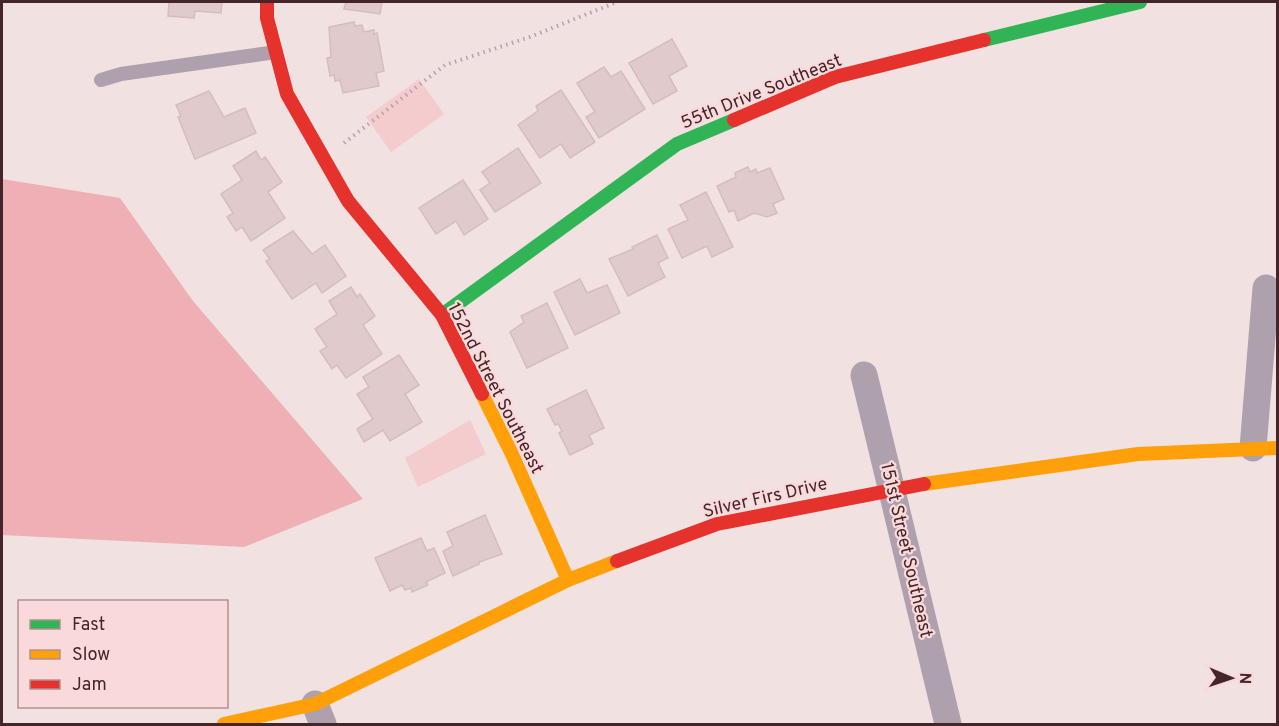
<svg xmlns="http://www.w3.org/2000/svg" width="1279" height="726" viewBox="0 0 1279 726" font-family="Overpass,sans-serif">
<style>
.green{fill:#f4cccd}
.forest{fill:#eeb0b4}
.building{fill:#e0cacb;stroke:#d3bdbe;stroke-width:1.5}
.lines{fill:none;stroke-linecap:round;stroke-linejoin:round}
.path{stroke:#b1a5ab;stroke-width:4;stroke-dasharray:1.5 4.5;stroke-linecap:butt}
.lane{stroke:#aea0ad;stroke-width:14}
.street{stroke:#aea0ad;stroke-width:27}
.fast{stroke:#30b455;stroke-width:14}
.slow{stroke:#ff9f0a;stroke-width:14}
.jam{stroke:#e5322d;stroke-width:14}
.labels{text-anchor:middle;stroke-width:4.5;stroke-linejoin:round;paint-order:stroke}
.street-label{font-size:18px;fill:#442628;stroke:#fad9db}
</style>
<rect width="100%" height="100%" fill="#f2e1e1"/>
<g class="green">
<polygon points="419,79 444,114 391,152 366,117"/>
<polygon points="470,420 486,454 418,487 405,458"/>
</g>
<polygon class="forest" points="2,179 120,198 193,301 363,499 244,547 2,535"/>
<g class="building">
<polygon points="169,2 222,2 221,13 195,11 194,18 168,16"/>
<polygon points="346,2 382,2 380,14 344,9"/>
<polygon points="354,22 355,26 362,25 364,32 374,30 374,34 377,33 384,71 376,73 379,86 343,93 340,80 335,81 334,75 330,76 327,58 331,57 329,27"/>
<polygon points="672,39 687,66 669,76 677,91 653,104 629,63"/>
<polygon points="604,67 611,77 621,71 645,109 599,138 586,117 595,112 577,83"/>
<polygon points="561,90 595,142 570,158 561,144 540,158 518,125 538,111 536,106"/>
<polygon points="209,91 224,117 245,108 256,133 195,159 178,117 181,116 176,105"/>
<polygon points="518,148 541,183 495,212 480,190 490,183 482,172"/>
<polygon points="256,151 261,160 265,157 282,182 268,192 285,218 251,241 242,227 236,231 227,217 233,213 221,194 242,180 233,166"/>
<polygon points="748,167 750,172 756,169 757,173 770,168 784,199 773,204 777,213 767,217 754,213 738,221 734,210 729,212 717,186 736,177 735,173"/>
<polygon points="463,180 488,219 464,235 456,221 436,234 419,208"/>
<polygon points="706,192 733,247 712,257 707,246 682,258 668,229 688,220 680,205"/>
<polygon points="293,231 312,254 325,245 346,276 322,293 316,283 292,299 266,261 270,259 263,250"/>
<polygon points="657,235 668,258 658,263 665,277 628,296 609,259 633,249 632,247"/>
<polygon points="580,279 587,293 607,285 620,313 575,335 554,292"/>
<polygon points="351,287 357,297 360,294 375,316 363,325 382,354 346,378 337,365 332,369 320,351 327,347 315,329 337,314 329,301"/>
<polygon points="547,303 568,348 527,368 510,332 524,322 521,316"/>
<polygon points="399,355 419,385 405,394 422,422 390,441 383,430 364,442 357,429 373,419 357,394 369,387 363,377"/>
<polygon points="586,390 604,428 589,435 593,444 570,455 559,433 562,431 558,424 555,425 547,409"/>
<polygon points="485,515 502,554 479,562 479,564 453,576 443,551 453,546 447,532"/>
<polygon points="421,538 427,551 434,548 445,573 426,582 428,585 412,592 411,588 405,590 402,585 390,591 375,558"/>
</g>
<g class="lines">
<polyline class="path" points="344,143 445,65 530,37 617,2"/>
<polyline class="lane" points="101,80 121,74 276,52"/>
<g class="street">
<polyline points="864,375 948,724"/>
<polyline points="1253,448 1266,288"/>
<polyline points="315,704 323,724"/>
</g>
<g class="fast">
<polyline points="984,40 1140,2"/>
<polyline points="442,315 677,144 734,120"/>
</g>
<g class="slow">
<polyline points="482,394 511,452 568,580"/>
<polyline points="924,484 1138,454 1278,448"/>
<polyline points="224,724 315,704 568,580 617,561"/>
</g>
<g class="jam">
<polyline points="267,2 267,18 287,94 348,201 442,315 482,394"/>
<polyline points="734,120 835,77 984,40"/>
<polyline points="617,561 717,524 924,484"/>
</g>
</g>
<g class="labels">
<g class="street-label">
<text transform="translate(761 91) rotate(-22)" y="6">55th Drive Southeast</text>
<text transform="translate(496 388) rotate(63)" y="6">152nd Street Southeast</text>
<text transform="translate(765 497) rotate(-13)" y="6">Silver Firs Drive</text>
<text transform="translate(907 550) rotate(77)" y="6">151st Street Southeast</text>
</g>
</g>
<rect width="1279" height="726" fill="none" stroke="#442628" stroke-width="6"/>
<rect x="18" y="600" width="210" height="108" fill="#fad9db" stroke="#b19193" stroke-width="1.5"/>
<rect x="30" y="620" width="30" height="9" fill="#30b455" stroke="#b19193" stroke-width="1.5"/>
<text x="72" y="630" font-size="18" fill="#442628">Fast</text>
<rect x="30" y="650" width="30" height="9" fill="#ff9f0a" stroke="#b19193" stroke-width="1.5"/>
<text x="72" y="660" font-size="18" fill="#442628">Slow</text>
<rect x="30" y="680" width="30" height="9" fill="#e5322d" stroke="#b19193" stroke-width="1.5"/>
<text x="72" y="690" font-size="18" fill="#442628">Jam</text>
<g transform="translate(1231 678) rotate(92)" stroke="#fad9db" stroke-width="4.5" paint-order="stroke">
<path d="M0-4.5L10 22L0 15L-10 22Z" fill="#442628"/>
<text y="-9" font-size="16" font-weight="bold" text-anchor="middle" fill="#442628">N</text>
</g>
</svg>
